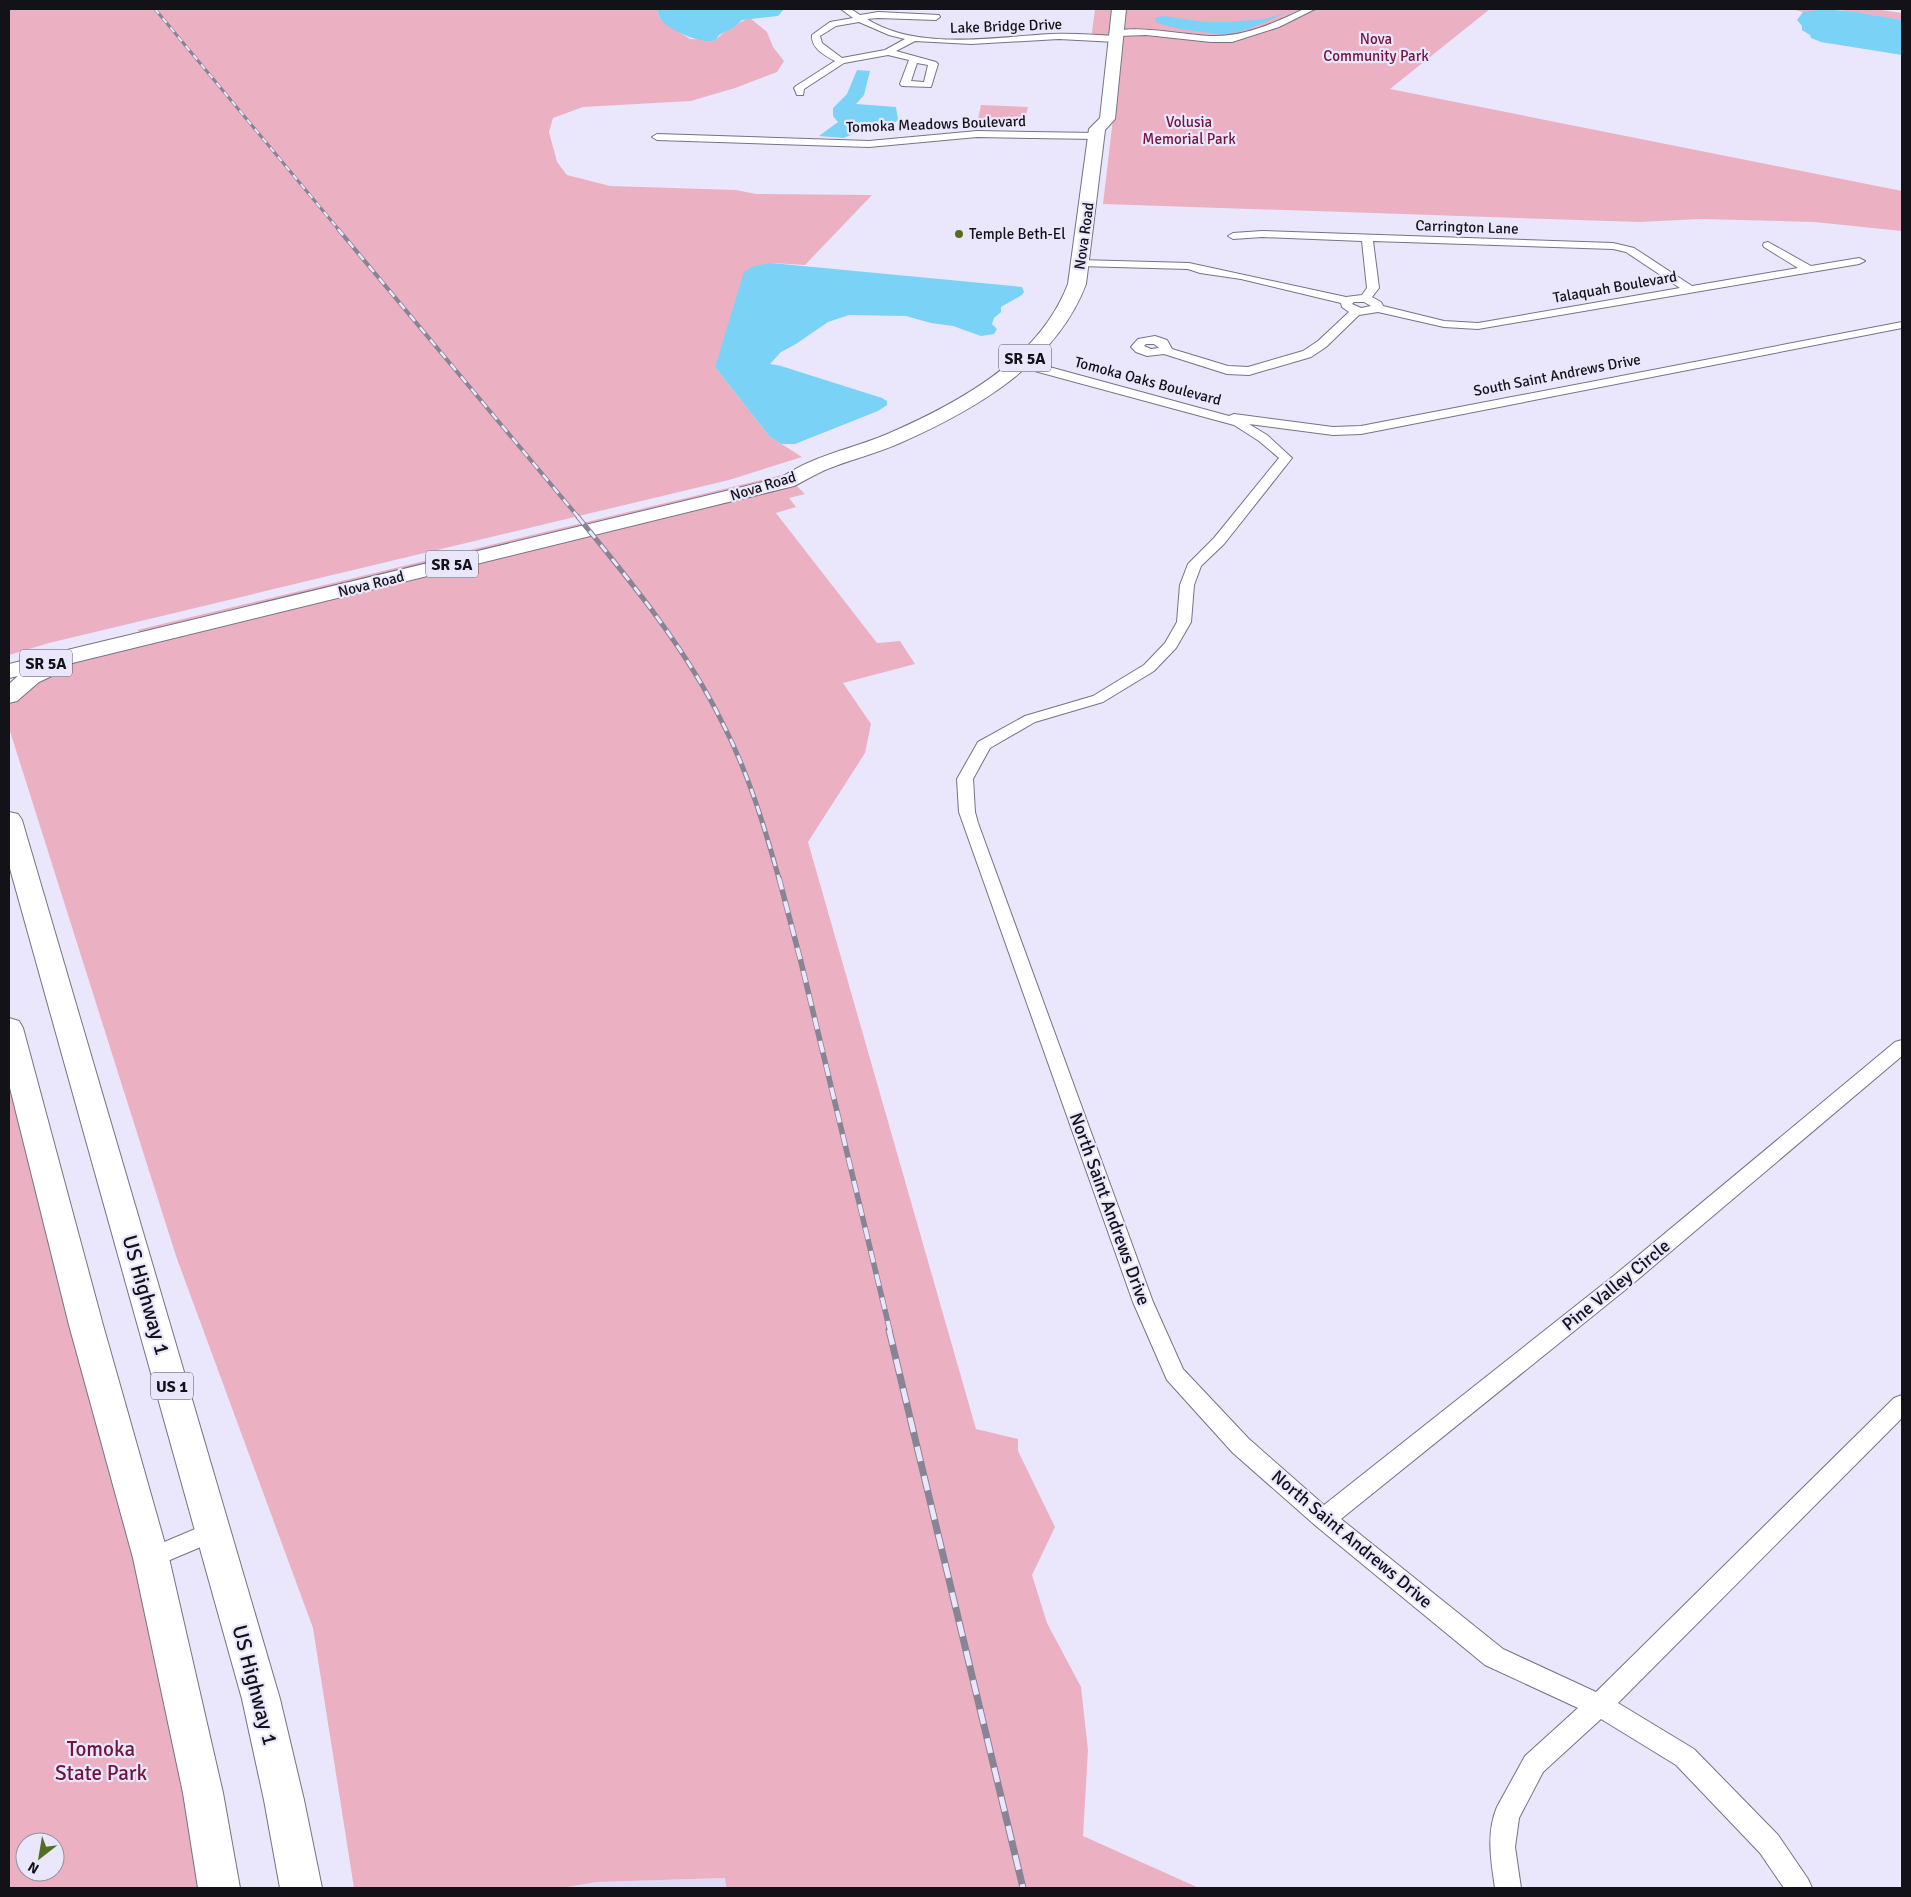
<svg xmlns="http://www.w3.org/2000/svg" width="1911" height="1897" viewBox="0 0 1911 1897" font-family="Signika,sans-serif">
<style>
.built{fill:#dfdaf6}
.green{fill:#ebb1c2;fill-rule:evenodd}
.water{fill:#7ad2f6}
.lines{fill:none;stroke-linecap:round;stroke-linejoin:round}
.minor-casing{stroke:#767385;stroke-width:2}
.primary-casing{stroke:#767385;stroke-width:2}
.minor{fill:#fff;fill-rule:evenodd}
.primary{fill:#fff;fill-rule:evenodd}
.rail-far4-casing{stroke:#878594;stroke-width:3}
.rail-far3-casing{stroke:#878594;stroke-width:4}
.rail-far2-casing{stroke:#878594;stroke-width:5}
.rail-far1-casing{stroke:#878594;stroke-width:5.5}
.rail-casing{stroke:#878594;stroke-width:7}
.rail-far4{stroke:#eae7fc;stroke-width:2;stroke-dasharray:6;stroke-linecap:butt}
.rail-far3{stroke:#eae7fc;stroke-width:2.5;stroke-dasharray:8;stroke-linecap:butt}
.rail-far2{stroke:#eae7fc;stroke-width:3;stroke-dasharray:9;stroke-linecap:butt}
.rail-far1{stroke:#eae7fc;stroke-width:4;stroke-dasharray:12;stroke-linecap:butt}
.rail{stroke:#eae7fc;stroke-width:5;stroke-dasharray:15;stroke-linecap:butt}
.poi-dot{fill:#536e21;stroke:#eae7fc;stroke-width:2}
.labels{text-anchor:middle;stroke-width:4.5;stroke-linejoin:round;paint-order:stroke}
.far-street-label{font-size:15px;fill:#131219;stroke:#eae7fc}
.far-park-label{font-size:15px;fill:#70143d;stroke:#eae7fc}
.far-poi-label{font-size:15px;fill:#131219;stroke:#eae7fc;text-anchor:start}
.shield{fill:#eae7fc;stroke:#54525d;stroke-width:1}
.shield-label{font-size:16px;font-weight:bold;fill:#131219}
.street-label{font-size:18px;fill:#131219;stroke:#eae7fc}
.near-street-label{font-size:21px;fill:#131219;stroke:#eae7fc}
.near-park-label{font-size:21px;fill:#70143d;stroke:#eae7fc}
</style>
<rect width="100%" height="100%" fill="#eae7fc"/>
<polygon class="built" points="725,1878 725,1888 561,1888 597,1882"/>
<g class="green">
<path d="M9,9H657L660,19L666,24L690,39L716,40C720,34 742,20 750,18L767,32L773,47L784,61L777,72L735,88L691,101L583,107L553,118L549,132L557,162L567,175L610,186L736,190L756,194L872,195L805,265L771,263L715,367L769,436L802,457L729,480L49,643L9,655Z"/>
<polygon points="1095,9 1490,9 1390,89 1902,191 1902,231 1814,222 1701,219 1639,222 1103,204 1122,42 1091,40"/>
<polygon points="1791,9 1874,9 1902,13 1902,20 1833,9 1803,12"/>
<polygon points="981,105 1028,107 1023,126 977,124"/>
<polygon points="786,474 788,476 145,635 137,630"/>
<path d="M795,484L805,494L789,498L796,507L776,513L877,643L900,641L915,664L843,683L871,724L865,753L808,842L976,1429L1018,1439V1451L1055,1527L1032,1575L1047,1623L1081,1687L1088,1750L1083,1836L1199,1888H726L725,1878L597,1882L561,1888H354L313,1628L176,1256L9,728V705C30,680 55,670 85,658Z"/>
<path d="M9,1029L86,1325L203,1793L219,1888H9ZM25,1842H55V1872H25Z"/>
</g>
<g class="water">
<path d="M657,9H784L778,16L742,20L733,28L719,35L716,40C702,45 671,31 661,20C659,17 658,12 657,9Z"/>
<polygon points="1824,9 1855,12 1902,20 1902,55 1821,42 1811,38 1810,35 1802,30 1802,26 1797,20 1803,12"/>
<polygon points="1286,13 1248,29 1225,35 1180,29 1157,23 1155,18 1163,16 1204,22 1231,22 1263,19"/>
<polygon points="857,70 870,71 864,95 856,104 896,107 898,120 889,127 863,129 844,138 819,136 838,122 833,116 833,108 847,94"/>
<polygon points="771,263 1022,287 1024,292 1022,295 1001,307 1001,312 994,318 992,324 997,329 994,334 981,336 953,326 931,323 906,316 849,315 828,322 796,344 781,352 770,364 781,366 882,398 887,401 887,405 878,411 795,444 781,444 769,436 715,367 744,272 754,266"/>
</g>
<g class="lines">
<defs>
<g id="minor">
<path d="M841,9H851L860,15L878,12L939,15L940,17L936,20L878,18L867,19C917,51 995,37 1051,34C1073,33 1094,35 1116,36L1120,39L1116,42L1059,39L971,44L915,41L896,51L936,62L938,64L931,87L902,86L900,84L909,60L888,55L844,63L804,89L803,95H797L794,88L796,86L835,61C824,55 811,48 812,35L830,22L853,18ZM859,22L889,35L905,39L885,50L842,58L822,43L820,36L836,26ZM917,63L928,65L924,82L911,81Z"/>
<path d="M1304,9H1315L1279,27L1232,42H1211L1146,35L1117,36L1113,33C1126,23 1193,36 1212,36C1245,37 1276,22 1304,9Z"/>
<polygon points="977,131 1096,133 1101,136 1096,139 977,137 869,147 657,140 652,137 657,134 869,141"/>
<path d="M1262,231L1613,243L1634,248L1692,286L1798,268L1764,247L1763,245L1764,243L1768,242L1811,266L1859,258L1865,261L1859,264L1478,329L1444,327L1378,312L1359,315L1326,347L1311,357L1249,375L1227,374L1164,354L1147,356L1136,352L1131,347L1138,339L1155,336L1167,340L1172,349L1228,366L1248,367L1303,351L1318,341L1349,312L1342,307L1341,303L1241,279L1200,273L1188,269L1079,266L1073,263L1079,260L1189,263L1346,297L1362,295L1367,288L1362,241L1262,237L1233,239L1228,236L1233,233ZM1373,241L1613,249L1626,252L1680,288L1478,323L1444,321L1383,306L1381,302L1372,297L1379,288ZM1354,302H1364L1371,306L1361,308L1352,304ZM1146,344H1154L1159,348L1151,349L1144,346Z"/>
<path d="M1902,322V328L1361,434L1333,435L1249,424L1267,435L1292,458L1224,544L1201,566L1194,585L1191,622L1176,648L1154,671L1103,702L1035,722L990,748L973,779L975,812L978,823L1153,1302L1183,1369L1249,1439L1324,1505L1616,1274L1895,1042L1902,1040V1056L1630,1286L1341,1519L1503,1649L1596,1692L1894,1398L1902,1395V1418L1618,1703L1694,1749L1778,1835L1808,1879L1812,1888H1784L1760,1853L1676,1765L1601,1719L1543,1772L1519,1818L1515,1847L1521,1888H1495C1491,1861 1486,1833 1497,1807L1525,1756L1578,1708L1485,1665L1316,1526L1233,1453L1167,1380L1133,1302L959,812L957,779L978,742L1025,716L1093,696L1144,665L1165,643L1177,622L1180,585L1188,564L1214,538L1279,458L1259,441L1234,425L1016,366L1014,363L1020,359L1229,416L1234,414L1333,427L1361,426Z"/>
<polygon points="214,1521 222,1524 225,1531 222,1538 151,1568 143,1565 139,1558 143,1551"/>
</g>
<g id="primary">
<path d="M1112,9H1126L1115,119L1105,130L1086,284C1056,364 974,410 900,443C875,454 849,460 825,470C814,475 804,481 794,486L56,667L58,670L54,675L39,682L17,701L9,703V684L18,676L9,678V664L780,478C790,472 800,466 810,462C835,451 861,445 885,435C957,404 1039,360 1068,284L1089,129L1100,118Z"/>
<polygon points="9,812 18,814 22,820 280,1699 304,1800 322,1888 280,1888 264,1800 242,1699 9,865"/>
<polygon points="9,1018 19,1021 23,1028 103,1325 169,1558 223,1793 240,1888 198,1888 183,1793 133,1558 69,1325 9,1084"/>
</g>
</defs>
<use href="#minor" class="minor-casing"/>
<use href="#primary" class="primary-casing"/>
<use href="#minor" class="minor"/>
<use href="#primary" class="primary"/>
<defs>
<polyline id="rail-far4" points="155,9 339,230"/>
<polyline id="rail-far3" points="338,229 579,518"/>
<path id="rail-far2" d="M578,517C631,582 685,647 722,722C748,772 764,825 779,879"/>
<polyline id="rail-far1" points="779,878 802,966 890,1331"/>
<polyline id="rail" points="889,1330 1023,1888"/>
</defs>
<use href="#rail-far4" class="rail-far4-casing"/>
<use href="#rail-far3" class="rail-far3-casing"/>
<use href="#rail-far2" class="rail-far2-casing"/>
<use href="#rail-far1" class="rail-far1-casing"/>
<use href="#rail" class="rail-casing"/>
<use href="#rail-far4" class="rail-far4"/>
<use href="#rail-far3" class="rail-far3"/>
<use href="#rail-far2" class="rail-far2"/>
<use href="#rail-far1" class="rail-far1"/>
<use href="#rail" class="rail"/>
</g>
<circle class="poi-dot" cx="959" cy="234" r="5"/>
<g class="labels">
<g class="far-street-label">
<text transform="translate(1006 26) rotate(-2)" y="5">Lake Bridge Drive</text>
<text transform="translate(936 124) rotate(-2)" y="5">Tomoka Meadows Boulevard</text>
<text transform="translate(1467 227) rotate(2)" y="5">Carrington Lane</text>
<text transform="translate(1084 236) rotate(-82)" y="5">Nova Road</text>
<text transform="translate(1615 287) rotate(-10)" y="5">Talaquah Boulevard</text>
<text transform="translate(1557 375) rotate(-11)" y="5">South Saint Andrews Drive</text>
<text transform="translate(1148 381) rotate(15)" y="5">Tomoka Oaks Boulevard</text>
<text transform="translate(763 486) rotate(-17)" y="5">Nova Road</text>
<text transform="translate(371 584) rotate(-14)" y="5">Nova Road</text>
</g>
<g class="far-park-label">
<text x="1376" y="44">Nova<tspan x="1376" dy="17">Community Park</tspan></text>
<text x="1189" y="127">Volusia<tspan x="1189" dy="17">Memorial Park</tspan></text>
</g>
<g class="far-poi-label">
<text x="969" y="239">Temple Beth-El</text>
</g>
<g class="shield">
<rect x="999" y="344.5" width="52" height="27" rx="4"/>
<rect x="426" y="550.5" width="52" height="27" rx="4"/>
<rect x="20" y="649.5" width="52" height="27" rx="4"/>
<rect x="151" y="1372.5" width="42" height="27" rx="4"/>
</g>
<g class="shield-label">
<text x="1025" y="364">SR 5A</text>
<text x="452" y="570">SR 5A</text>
<text x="46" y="669">SR 5A</text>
<text x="172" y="1392">US 1</text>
</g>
<g class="street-label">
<text transform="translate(1110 1209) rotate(70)" y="6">North Saint Andrews Drive</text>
<text transform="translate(1616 1285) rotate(-39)" y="6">Pine Valley Circle</text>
<text transform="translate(1352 1539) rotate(40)" y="6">North Saint Andrews Drive</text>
</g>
<g class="near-street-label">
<text transform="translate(146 1295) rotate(74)" y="7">US Highway 1</text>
<text transform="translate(255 1685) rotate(75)" y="7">US Highway 1</text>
</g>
<g class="near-park-label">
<text x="101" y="1756">Tomoka<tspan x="101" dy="24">State Park</tspan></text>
</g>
</g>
<rect width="1911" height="1897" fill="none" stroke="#131219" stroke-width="20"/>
<g transform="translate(40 1857) rotate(211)"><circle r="24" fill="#eae7fc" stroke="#9492a1"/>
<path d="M0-4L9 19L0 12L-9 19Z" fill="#536e21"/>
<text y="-8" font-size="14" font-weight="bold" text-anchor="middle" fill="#131219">N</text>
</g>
</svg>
